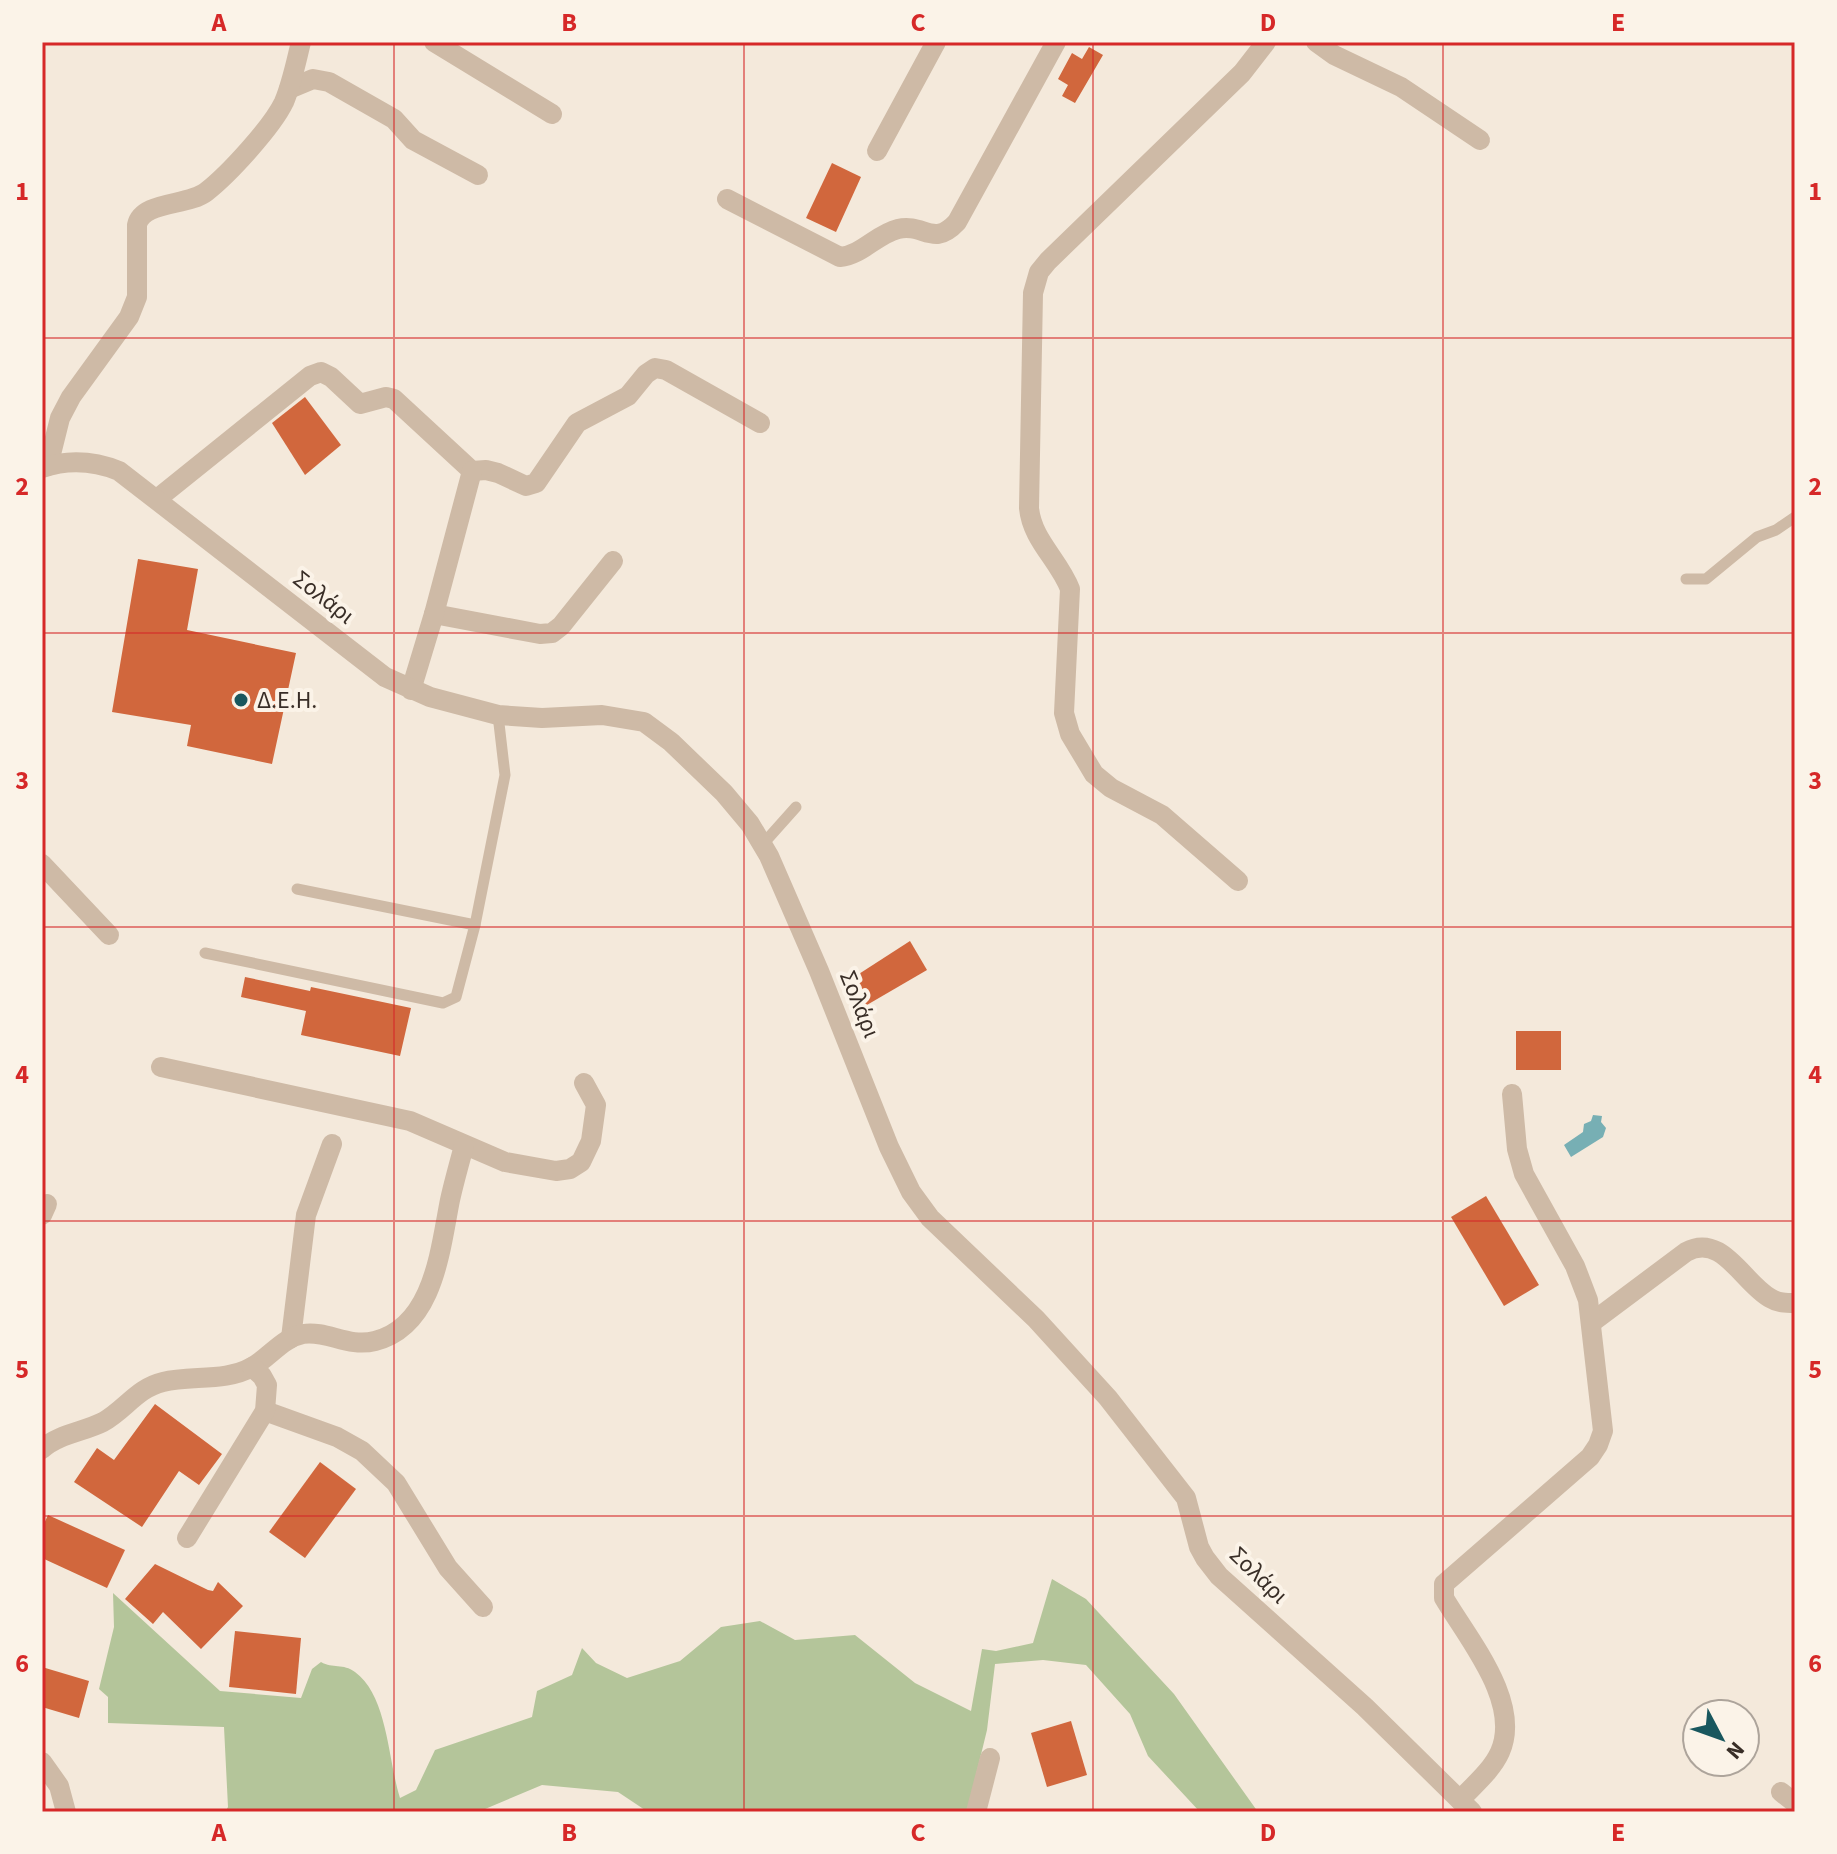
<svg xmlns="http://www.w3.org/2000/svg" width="1837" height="1854" viewBox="0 0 1837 1854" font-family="'Source Sans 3',sans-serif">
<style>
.green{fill:#b4c59a}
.water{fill:#77afb4}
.building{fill:#d1673d}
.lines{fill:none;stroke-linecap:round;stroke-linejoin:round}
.service{stroke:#cebaa6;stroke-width:11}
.minor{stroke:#cebaa6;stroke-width:20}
.tertiary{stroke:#cebaa6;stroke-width:20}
.grid{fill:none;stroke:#d62828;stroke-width:2;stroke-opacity:0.55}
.poi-dot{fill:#19575e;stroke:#fbf3e8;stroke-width:3}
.labels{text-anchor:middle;stroke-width:8;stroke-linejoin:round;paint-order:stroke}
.street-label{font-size:24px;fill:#392e27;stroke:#fbf3e8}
.poi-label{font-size:24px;fill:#392e27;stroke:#fbf3e8;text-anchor:start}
.neatline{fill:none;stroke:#d62828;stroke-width:3}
.grid-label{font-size:26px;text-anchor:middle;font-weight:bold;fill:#d62828}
</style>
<rect width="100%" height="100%" fill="#f4e9db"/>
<path class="green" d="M1052,1579L1086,1599L1174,1694L1258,1812H1200L1148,1756L1130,1714L1086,1665L1043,1660L995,1664L987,1730L967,1812H648L618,1792L542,1785L478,1812H225L228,1807L224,1727L108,1723V1697L99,1689L114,1627L113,1593L220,1691L301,1698L312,1669L321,1662C333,1669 343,1663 355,1672C388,1696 388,1761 400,1798L416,1790L435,1750L532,1717L537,1691L572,1675L582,1648L596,1663L627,1678L680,1661L721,1627L760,1621L795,1640L855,1635L915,1683L971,1711L982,1649L996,1651L1033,1643Z"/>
<polygon class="water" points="1593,1115 1602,1116 1601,1122 1606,1128 1603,1137 1571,1157 1564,1145 1583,1132 1584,1124 1591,1121"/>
<g class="building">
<polygon points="1089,47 1103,55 1075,103 1062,96 1068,85 1058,79 1072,53 1082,59"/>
<polygon points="832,163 861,177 836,232 806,218"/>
<polygon points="305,397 341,445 305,475 272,423"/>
<polygon points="138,559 198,569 187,630 296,653 272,764 187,746 191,725 112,712"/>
<polygon points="910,941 927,970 860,1009 848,981"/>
<polygon points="245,977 310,991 311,987 411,1008 400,1056 301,1035 306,1011 241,997"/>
<rect x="1516" y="1031" width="45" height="39"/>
<polygon points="1486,1196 1539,1285 1504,1306 1451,1217"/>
<polygon points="155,1404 222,1454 199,1485 179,1471 142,1527 74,1482 97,1448 114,1460"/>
<polygon points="320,1462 356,1489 305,1558 269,1532"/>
<polygon points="48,1515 125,1550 107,1588 42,1558 42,1528"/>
<polygon points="155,1564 208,1590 213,1591 218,1582 243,1606 201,1649 163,1612 153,1624 125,1599"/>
<polygon points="235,1631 301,1638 296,1694 229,1687"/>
<polygon points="42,1667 89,1681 79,1718 42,1707"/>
<polygon points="1071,1721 1087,1775 1047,1787 1031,1733"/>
</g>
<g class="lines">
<g class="service">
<polyline points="1686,579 1706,579 1757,537 1776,530 1795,517"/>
<polyline points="763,844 796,807"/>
<polyline points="297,889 475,925"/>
<polyline points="205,953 443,1003 456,997 475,925 505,775 498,715"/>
</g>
<g class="minor">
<polyline points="434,42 552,114"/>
<polyline points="1316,42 1334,55 1401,87 1480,140"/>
<polyline points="289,89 313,79 329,82 394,119 413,140 478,175"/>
<polyline points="877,151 936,42"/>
<path d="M727,199L840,257C862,255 877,234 898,229C924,223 933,248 957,222L1056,42"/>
<path d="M48,466L60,418L71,397L129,317L137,297V225C142,201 188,206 206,192C229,174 272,127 284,102C292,83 296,62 301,42"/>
<polyline points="157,499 310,376 321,372 331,377 360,404 386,397 394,399 472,471 486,470 498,473 526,486 536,483 577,423 628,396 646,374 655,368 666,370 760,423"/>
<polyline points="434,614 540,634 552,633 561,626 613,561"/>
<polyline points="411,690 434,614 472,471"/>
<polyline points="42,864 109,935"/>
<path d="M1238,881L1162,815L1111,788L1094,774L1070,734L1064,713L1070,589C1059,560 1032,540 1029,508L1033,293L1039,272L1048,261L1242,73L1266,42"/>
<polyline points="161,1067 410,1121 505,1162 556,1171 570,1169 581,1162 591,1141 596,1105 584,1083"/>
<polyline points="42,1215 47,1204"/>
<path d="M1591,1323L1686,1252C1722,1232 1743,1283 1770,1298C1778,1303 1786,1303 1795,1303"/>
<polyline points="291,1338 306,1215 332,1144"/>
<polyline points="265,1411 337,1437 362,1451 396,1483 448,1568 483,1607"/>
<path d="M42,1449C59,1434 83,1432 103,1422C125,1410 137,1388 163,1382C191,1375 226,1382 252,1367C270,1357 282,1338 303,1334C327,1330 348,1348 375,1341C434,1326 440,1250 450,1200C454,1182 459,1164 464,1146"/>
<polyline points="187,1538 265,1411 267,1385 262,1376 252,1367"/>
<polyline points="1781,1792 1795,1803"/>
<path d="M1460,1800C1474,1785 1492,1770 1500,1752C1522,1702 1468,1639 1444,1598V1584L1590,1457L1598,1445L1603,1431L1588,1300L1575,1266L1524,1174L1517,1149L1512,1094"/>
<polyline points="976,1812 990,1758"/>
</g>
<g class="tertiary">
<path d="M42,468C69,459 94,461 119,471L385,677L430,697L498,715L542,718L602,715L644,722L671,742L724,793L750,824L769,856L819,971L889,1147L911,1192L930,1218L1036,1319L1108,1398L1186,1498L1199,1547L1205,1558L1219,1576L1365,1707L1472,1812"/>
<polyline points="42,1762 59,1786 66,1812"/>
</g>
</g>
<path class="grid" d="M394,42V1812M744,42V1812M1093,42V1812M1443,42V1812M42,338H1795M42,633H1795M42,927H1795M42,1221H1795M42,1516H1795"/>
<circle class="poi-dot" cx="241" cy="700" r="8"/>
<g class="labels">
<g class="street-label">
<text transform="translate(324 597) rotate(38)" y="8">Σολάρι</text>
<text transform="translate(860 1004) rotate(68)" y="8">Σολάρι</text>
<text transform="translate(1259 1575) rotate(44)" y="8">Σολάρι</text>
</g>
<g class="poi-label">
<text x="257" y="708">Δ.Ε.Η.</text>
</g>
</g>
<rect width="1837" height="1854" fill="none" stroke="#fbf3e8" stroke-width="88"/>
<g transform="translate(1721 1738) rotate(131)"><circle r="38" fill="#fbf3e8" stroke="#ada49b" stroke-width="2"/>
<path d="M0-6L14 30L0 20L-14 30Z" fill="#19575e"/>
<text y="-12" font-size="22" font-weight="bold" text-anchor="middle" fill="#392e27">N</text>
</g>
<rect x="44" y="44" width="1749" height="1766" class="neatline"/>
<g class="grid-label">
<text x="219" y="31">A</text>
<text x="569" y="31">B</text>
<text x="918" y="31">C</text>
<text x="1268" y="31">D</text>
<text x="1618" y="31">E</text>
<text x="22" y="200">1</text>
<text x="1815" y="200">1</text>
<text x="22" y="495">2</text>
<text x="1815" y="495">2</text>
<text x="22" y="789">3</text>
<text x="1815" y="789">3</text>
<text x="22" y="1083">4</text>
<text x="1815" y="1083">4</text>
<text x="22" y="1378">5</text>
<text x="1815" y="1378">5</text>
<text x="22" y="1672">6</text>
<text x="1815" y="1672">6</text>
<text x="219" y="1841">A</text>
<text x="569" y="1841">B</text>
<text x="918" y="1841">C</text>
<text x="1268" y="1841">D</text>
<text x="1618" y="1841">E</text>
</g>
</svg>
